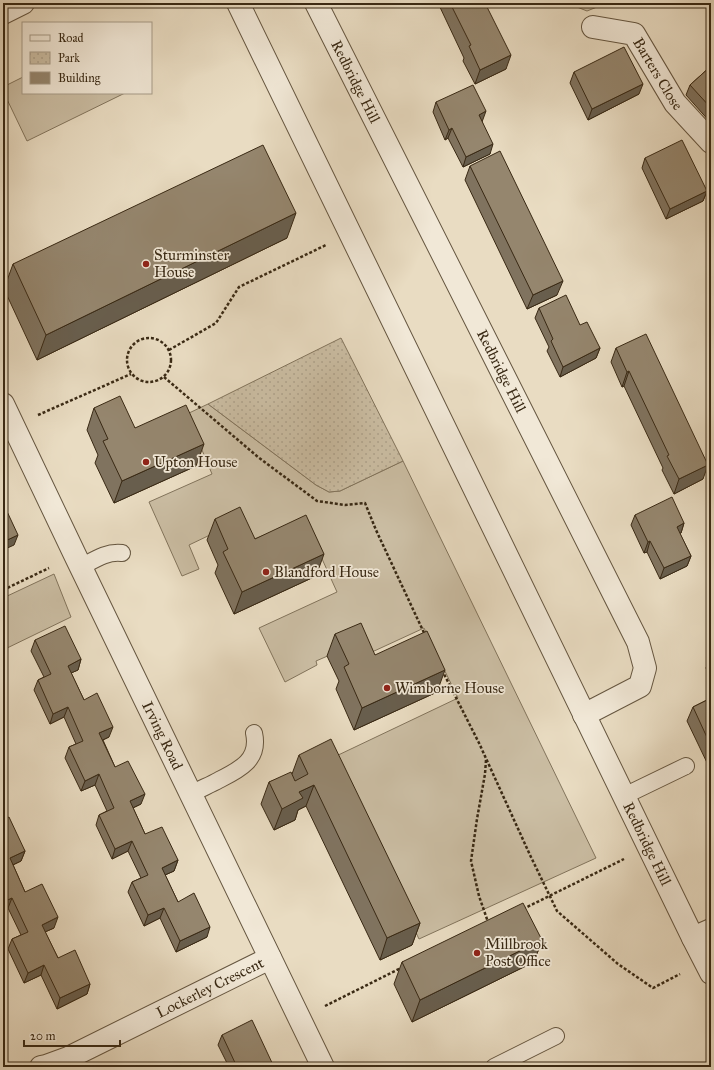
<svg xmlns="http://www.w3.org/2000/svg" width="714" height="1070" viewBox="0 0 714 1070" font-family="'IM FELL Great Primer',serif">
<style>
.grass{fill:#cbbea4;stroke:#82745c}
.park{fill:url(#park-dots);stroke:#82745c}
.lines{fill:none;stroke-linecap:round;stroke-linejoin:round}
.lane-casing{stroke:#655640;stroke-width:18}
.street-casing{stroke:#655640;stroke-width:24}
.path{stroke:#392914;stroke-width:2.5;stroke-dasharray:3 2;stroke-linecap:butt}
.lane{stroke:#f1e8d7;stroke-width:16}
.street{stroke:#f1e8d7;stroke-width:22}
.wall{fill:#80735f;stroke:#392914}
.shaded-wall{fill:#685e4d;stroke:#392914}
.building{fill:#95866e;stroke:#392914}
.poi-dot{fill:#8f2418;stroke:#f1e8d7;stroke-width:1.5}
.labels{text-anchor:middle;stroke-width:3.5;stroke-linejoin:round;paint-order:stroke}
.street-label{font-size:15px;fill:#392914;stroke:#f1e8d7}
.poi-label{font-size:15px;fill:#392914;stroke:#f1e8d7;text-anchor:start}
</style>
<defs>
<pattern id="park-dots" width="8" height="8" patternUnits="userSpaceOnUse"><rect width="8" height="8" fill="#cbbea4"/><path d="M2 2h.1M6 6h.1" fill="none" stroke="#afa38c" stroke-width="1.8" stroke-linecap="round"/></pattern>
</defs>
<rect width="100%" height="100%" fill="#e9dcc2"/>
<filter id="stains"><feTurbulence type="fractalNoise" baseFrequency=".005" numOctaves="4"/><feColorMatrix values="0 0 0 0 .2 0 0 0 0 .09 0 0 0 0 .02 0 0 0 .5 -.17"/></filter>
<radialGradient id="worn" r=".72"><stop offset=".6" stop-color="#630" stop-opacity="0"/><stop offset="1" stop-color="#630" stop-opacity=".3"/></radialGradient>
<g class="grass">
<polygon points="567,3 607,3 587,11"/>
<polygon points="23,77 23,93 125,93 27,141 3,91 3,87"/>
<polygon points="208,404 316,485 329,492 340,491 403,461 596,858 419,939 332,758 458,698 424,628 359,658 353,645 316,661 317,665 285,682 259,628 337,592 304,519 242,544 233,524 189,545 199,569 182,576 149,502 212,474 187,414"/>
<polygon points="54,574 71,617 3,650 3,598"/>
</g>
<polygon class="park" points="341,338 403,461 340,491 329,492 316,485 208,404"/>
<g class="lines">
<defs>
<g id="lane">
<path d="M81,567C94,560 107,551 122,553"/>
<path d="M191,794C200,789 210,785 219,780C239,770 260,760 254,733"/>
<polyline points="624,796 686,766"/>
<polyline points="494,1067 556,1036"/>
</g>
<g id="street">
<path id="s1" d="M238,3L693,938L711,973"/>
<path id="s2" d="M316,3L638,642L645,668L640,686L584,715"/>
<polyline points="3,13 23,3"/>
<path id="s3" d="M593,27L634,34L675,103L711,142"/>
<path id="s4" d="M3,404L75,555L323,1067"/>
<polyline points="693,938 711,930"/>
<path id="s5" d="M41,1067L46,1066L68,1058L270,958"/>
</g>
</defs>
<use href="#lane" class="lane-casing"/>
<use href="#street" class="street-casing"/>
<g class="path">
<circle cx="149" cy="360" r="22"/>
<polyline points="169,350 216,323 239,287 326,245"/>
<polyline points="164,377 258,457 317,501 345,505 365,503 376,530 425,635"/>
<polyline points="38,415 131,374"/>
<polyline points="3,590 49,568"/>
<polyline points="442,670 479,743 530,855 557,911 618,964 653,988 680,974"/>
<polyline points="486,760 485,774 477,819 471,861 479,896 488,922"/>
<polyline points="523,909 624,859"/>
<polyline points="325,1006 401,968"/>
</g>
<use href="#lane" class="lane"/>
<use href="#street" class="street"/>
</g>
<g class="wall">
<polygon points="438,3 485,3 506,69 475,84 463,61 464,58"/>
<polygon points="711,66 711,123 686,95 690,85"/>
<polygon points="574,72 639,94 588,120 570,83"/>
<polygon points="436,102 482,121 490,154 463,167 448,138 445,140 433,112"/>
<polygon points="645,158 707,191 703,201 666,219 642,168"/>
<polygon points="470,166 557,295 527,309 465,180"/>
<polygon points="287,238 37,360 4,289 13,264"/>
<polygon points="539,308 580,325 600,348 596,358 560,377 547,351 549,347 535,318"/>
<polygon points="616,348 703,479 674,494 662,470 663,468 624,386 622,387 611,362"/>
<polygon points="94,408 135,428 196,466 114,503 95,463 98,455 87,430"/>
<polygon points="635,515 684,523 681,533 680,534 691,556 687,566 660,579 647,552 644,553 631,525"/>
<polygon points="215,519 255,539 316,576 234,614 215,573 218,565 207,540"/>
<polygon points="335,634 375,655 437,692 354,730 336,689 339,681 327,656"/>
<polygon points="35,640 81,659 78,670 71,673 84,700 109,737 103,740 115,767 141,804 133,808 145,834 178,860 174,871 165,875 178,902 207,937 176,952 160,918 144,926 128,892 132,882 141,878 128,851 112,859 96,825 99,815 107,811 95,785 81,791 65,758 69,747 76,744 64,717 50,724 34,690 38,680 44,677 31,651"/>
<polygon points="711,654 711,679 706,668"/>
<polygon points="711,698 711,771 687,721 693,707"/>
<polygon points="299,755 420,923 412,945 380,960 306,806 298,810 295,820 274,830 261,804 269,782 292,774"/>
<polygon points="3,820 25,851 21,861 13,865 25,892 54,928 45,932 58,958 90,984 87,994 57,1009 41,975 24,983 8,949 12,939 21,935 8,908"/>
<polygon points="542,940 534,962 412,1022 394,984 402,962"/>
<polygon points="222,1035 274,1067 229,1067 218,1045"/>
</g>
<g class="shaded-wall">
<polygon points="511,55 506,69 475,84 480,70"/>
<polygon points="643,84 639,94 588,120 592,109"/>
<polygon points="486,111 482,122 479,115"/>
<polygon points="452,128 448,138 445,140 449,130"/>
<polygon points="493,144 490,154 463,167 466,157"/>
<polygon points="707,191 703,201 666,219 670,209"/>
<polygon points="296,213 287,238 37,360 46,335"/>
<polygon points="563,281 557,295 527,309 533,295"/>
<polygon points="600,348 596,358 560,377 563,367"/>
<polygon points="629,371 624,386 622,387 627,372"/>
<polygon points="204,444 196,466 114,503 122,481"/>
<polygon points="708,465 703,479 674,494 679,479"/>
<polygon points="684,523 681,533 673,537 677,527"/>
<polygon points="18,535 14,545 3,550 3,542"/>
<polygon points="650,541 647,552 644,553 648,542"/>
<polygon points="324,554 316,576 234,614 242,592"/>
<polygon points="691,556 687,566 660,579 664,568"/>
<polygon points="81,659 78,670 64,676 68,666"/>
<polygon points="445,670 437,692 354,730 362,708"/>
<polygon points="68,707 64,717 50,724 53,714"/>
<polygon points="113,727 109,737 96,743 99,733"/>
<polygon points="99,774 95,785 81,791 85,781"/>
<polygon points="314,785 306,806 298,810 295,820 274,830 282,809 299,792"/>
<polygon points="145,794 141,804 126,811 130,801"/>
<polygon points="132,841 128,851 112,859 115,849"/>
<polygon points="25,851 21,861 6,868 10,858"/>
<polygon points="178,860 174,871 158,878 162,868"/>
<polygon points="12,898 8,908 3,911 3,902"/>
<polygon points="164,908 160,918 144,926 148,915"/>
<polygon points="58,917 54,928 38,935 42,925"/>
<polygon points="420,923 412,945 380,960 387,938"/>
<polygon points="210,927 207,937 176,952 180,941"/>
<polygon points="542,940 534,962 412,1022 420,1000"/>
<polygon points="44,965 41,975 24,983 28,973"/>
<polygon points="90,984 87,994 57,1009 60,998"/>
</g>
<g class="building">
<polygon points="450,3 485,3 511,55 480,70 469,46 471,45"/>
<polygon points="624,47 643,84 592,109 574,72"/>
<polygon points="711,66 711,108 690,85"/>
<polygon points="473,85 486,111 479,115 493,144 466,157 452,128 449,130 436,102"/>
<polygon points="682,140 707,191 670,209 645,158"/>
<polygon points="263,145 296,213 46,335 13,264"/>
<polygon points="500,151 563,281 533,295 470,166"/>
<polygon points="566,295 580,325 587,322 600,348 563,367 551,341 553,339 539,308"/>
<polygon points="646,334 708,465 679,479 667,456 669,455 629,371 627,372 616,348"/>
<polygon points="120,396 135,428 186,405 204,444 122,481 103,441 108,439 94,408"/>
<polygon points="672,497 684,523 677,527 691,556 664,568 650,541 648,542 635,515"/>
<polygon points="3,505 4,505 18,535 3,542"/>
<polygon points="240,507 255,539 306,515 324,554 242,592 223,552 228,549 215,519"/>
<polygon points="361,623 375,655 427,631 445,670 362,708 344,667 349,664 335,634"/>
<polygon points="65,626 81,659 68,666 84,700 97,693 113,727 99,733 115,767 128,761 145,794 130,801 145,834 162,827 178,860 162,868 178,902 194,893 210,927 180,941 164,908 148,915 132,882 148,875 132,841 115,849 99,815 114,808 99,774 85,781 69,747 83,741 68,707 53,714 38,680 51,674 35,640"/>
<polygon points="711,698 711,746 693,707"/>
<polygon points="331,739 420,923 387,938 314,785 299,792 303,798 282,809 269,782 291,772 295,781 308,774 299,755"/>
<polygon points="9,817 25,851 10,858 25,892 42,884 58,917 42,925 58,958 75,950 90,984 60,998 44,965 28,973 12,939 28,932 12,898 3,902 3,820"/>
<polygon points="523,903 542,940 420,1000 402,962"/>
<polygon points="252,1020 274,1067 237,1067 222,1035"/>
</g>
<g class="poi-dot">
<circle cx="146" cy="264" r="4"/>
<circle cx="146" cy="462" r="4"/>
<circle cx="266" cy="572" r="4"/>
<circle cx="387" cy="688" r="4"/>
<circle cx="477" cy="953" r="4"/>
</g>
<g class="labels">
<g class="street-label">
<text dy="5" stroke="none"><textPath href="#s3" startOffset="88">Barters Close</textPath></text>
<text dy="5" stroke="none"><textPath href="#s2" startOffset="88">Redbridge Hill</textPath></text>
<text dy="5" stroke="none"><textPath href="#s2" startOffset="412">Redbridge Hill</textPath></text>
<text dy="5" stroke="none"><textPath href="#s4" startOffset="368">Irving Road</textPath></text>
<text dy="5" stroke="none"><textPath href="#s1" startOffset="935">Redbridge Hill</textPath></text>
<text dy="5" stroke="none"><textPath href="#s5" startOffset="187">Lockerley Crescent</textPath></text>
</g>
<g class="poi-label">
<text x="154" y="260">Sturminster<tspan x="154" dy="17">House</tspan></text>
<text x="154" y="467">Upton House</text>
<text x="274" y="577">Blandford House</text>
<text x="395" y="693">Wimborne House</text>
<text x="485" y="949">Millbrook<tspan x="485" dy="17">Post Office</tspan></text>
</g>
</g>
<rect width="714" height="1070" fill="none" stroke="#e9dcc2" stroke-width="16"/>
<rect x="4" y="4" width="706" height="1062" fill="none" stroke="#392914" stroke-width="2"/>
<rect x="8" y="8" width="698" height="1054" fill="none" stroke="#392914"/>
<rect x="22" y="22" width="130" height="72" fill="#f1e8d7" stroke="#a79c89"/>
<rect x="30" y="35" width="20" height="6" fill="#f1e8d7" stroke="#a79c89"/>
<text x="58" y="42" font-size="12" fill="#392914">Road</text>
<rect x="30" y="52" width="20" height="12" fill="url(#park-dots)" stroke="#a79c89"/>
<text x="58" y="62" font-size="12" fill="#392914">Park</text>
<rect x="30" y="72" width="20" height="12" fill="#95866e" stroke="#a79c89"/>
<text x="58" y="82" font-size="12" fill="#392914">Building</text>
<path d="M24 1040v6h96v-6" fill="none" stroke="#392914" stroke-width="2"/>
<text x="30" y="1040" font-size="12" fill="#392914" stroke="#f1e8d7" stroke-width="3" paint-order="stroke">20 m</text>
<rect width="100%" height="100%" filter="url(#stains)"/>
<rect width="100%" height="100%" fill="url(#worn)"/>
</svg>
